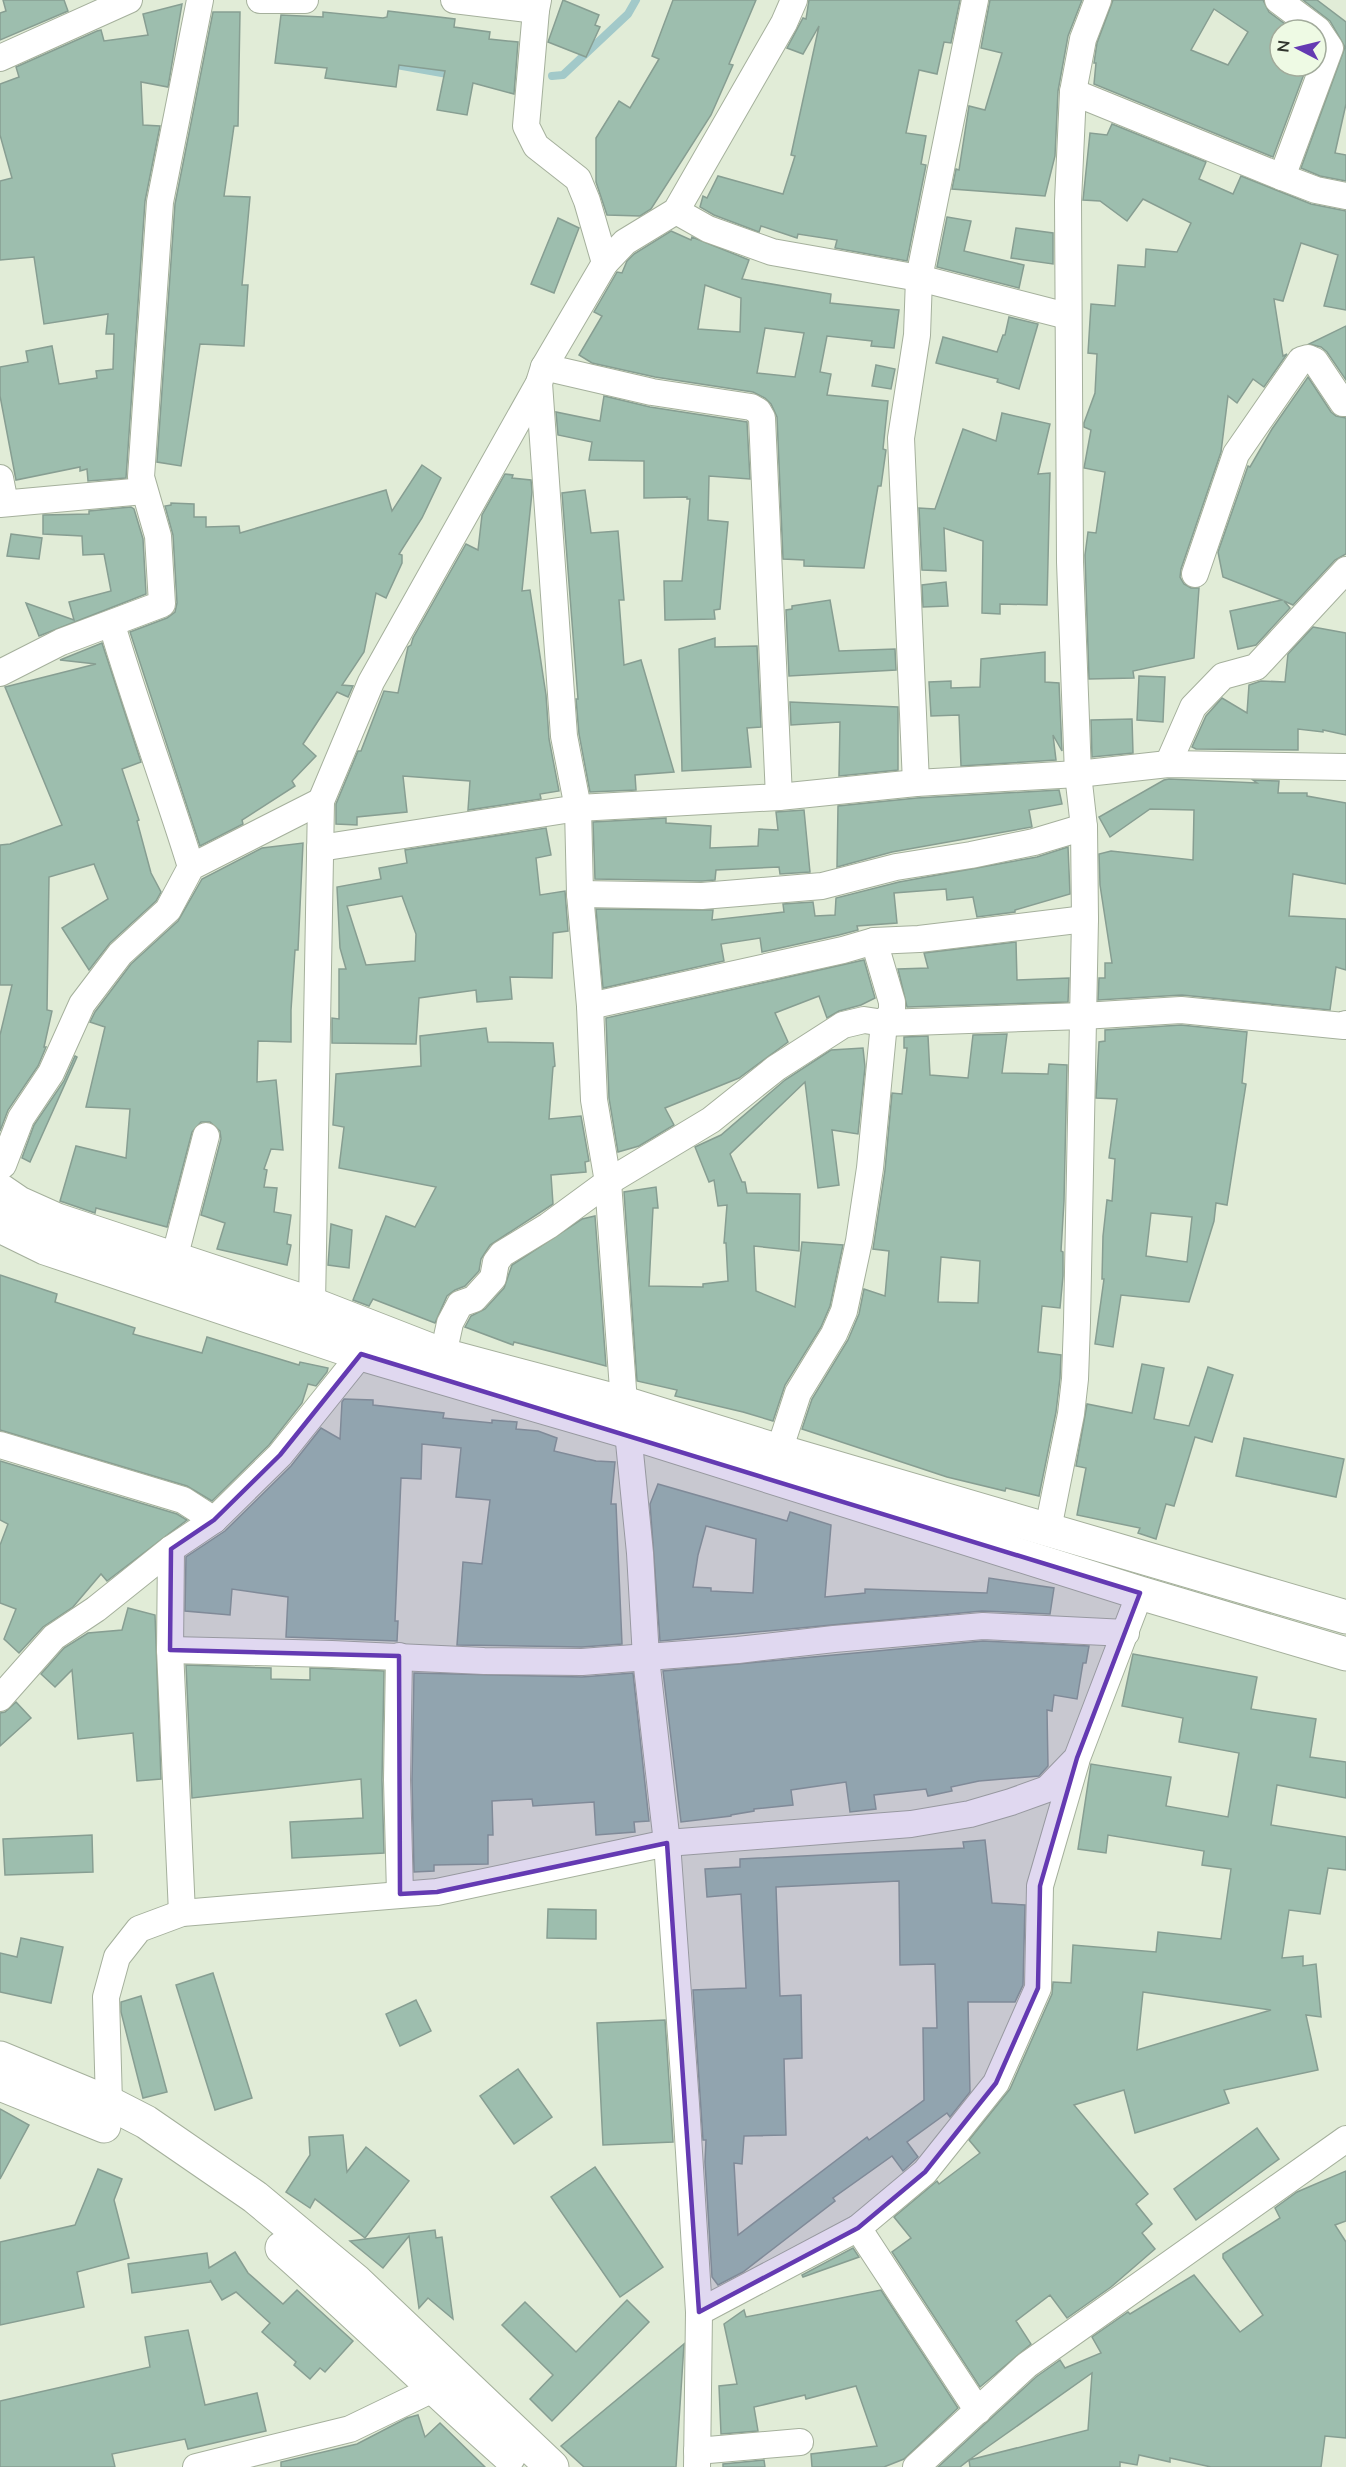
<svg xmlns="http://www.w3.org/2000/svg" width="1346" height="2467" viewBox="0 0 1346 2467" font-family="Mulish,sans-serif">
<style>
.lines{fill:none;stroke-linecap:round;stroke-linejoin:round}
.stream{stroke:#a2c9c9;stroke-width:8}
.building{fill:#9dbeae;stroke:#879e92;stroke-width:1.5;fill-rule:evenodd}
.minor-casing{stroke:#a5b09c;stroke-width:28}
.major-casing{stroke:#a5b09c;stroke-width:35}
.minor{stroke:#fff;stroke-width:26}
.major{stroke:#fff;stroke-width:33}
.marked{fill:#643ab2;fill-opacity:0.2;stroke:#643ab2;stroke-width:4.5;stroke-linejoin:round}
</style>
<rect width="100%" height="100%" fill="#e1ecd7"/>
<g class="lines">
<g class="stream">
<polyline points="391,64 453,75"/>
<polyline points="552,76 563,75 628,14 636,0"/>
</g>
</g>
<g class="building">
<polygon points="3,0 64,0 68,11 0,40 0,13 6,11"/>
<polygon points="563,0 599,15 595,25 600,27 586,57 548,42"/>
<polygon points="673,0 756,0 729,64 733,65 711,115 651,209 640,216 607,215 596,182 596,138 619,101 630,108 659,59 652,56"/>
<polygon points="809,0 960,0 951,43 944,42 937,74 919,70 906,133 926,136 921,164 926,165 907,261 835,248 837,240 798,234 797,238 761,226 759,232 714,215 700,207 703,196 707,198 718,176 783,194 795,156 791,155 819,26 803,54 787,48 803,18 806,19"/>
<polygon points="990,0 1082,0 1068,36 1058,91 1055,156 1045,196 952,189 956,169 959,170 969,106 985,110 1002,53 981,48"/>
<path d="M1113,0H1263L1269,12L1293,30H1280V66H1307L1273,157L1094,84L1096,63H1094L1097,43ZM1214,9L1248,32L1228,65L1191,50Z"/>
<polygon points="1303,0 1317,0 1346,22 1346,104 1335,153 1346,155 1346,181 1320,176 1301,168 1345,47 1330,21"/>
<polygon points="182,4 168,87 141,82 143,125 160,126 145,201 126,478 88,481 87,469 80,471 80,467 16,480 0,396 0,367 28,362 26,351 52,346 59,384 97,378 96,371 113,369 114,334 106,334 108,314 44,324 34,257 0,260 0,181 12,178 0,135 0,84 19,77 16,67 97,31 101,30 104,41 148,35 143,14"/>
<polygon points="388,11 455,19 454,27 490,32 489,39 518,42 514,94 473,83 467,115 437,110 445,71 399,65 396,87 325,78 327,68 275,63 281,15 323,17 323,12 383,18 387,17"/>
<polygon points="213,12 240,12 238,126 234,126 224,196 250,197 242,285 248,285 244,346 200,344 181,466 157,462 175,204"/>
<polygon points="1112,124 1206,162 1199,179 1233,194 1241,176 1311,204 1346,211 1346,310 1324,306 1338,255 1301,243 1283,301 1274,299 1283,356 1287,354 1264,387 1253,379 1237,403 1228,396 1221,452 1181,569 1180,577 1184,584 1191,588 1199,588 1194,658 1133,671 1134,678 1089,679 1085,555 1088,532 1096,533 1105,472 1084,468 1091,430 1084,427 1084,423 1095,393 1097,354 1088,353 1091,304 1115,306 1118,265 1145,267 1146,249 1177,252 1191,223 1143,199 1127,221 1100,201 1083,200 1090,133 1107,135"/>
<polygon points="947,217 971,221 964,251 1024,265 1019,288 937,267"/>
<polygon points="558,218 579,228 554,293 531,284"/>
<polygon points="1016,228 1053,233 1053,264 1011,258"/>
<path d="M671,231L691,240L692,237L749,260L742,279L831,294L830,303L899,310L894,348L871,346L872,341L827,336L820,372L831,374L827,395L888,401L883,449L886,450L881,486H878L864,568L804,566V560L783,559L777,417L771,404L765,398L753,392L655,377L592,363L579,355L602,316L594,312L617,272L622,273L627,261L634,254ZM705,285L741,298L740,332L698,329ZM765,328L804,333L795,377L757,373Z"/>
<polygon points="1009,317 1038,324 1019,389 997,382 998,379 936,363 943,337 997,352 1003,335 1005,335"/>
<polygon points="1346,326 1346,380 1327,352 1321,347 1309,344"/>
<polygon points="876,365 895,369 891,389 872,386"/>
<polygon points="1308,377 1331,412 1336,416 1346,418 1346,554 1335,560 1293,605 1284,601 1290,608 1256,645 1238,649 1230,611 1282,600 1223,577 1218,552 1248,466 1250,467 1272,429"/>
<polygon points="604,396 650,407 747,422 750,479 709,476 708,520 728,522 720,609 714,610 715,619 665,620 664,581 682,581 690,499 687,499 687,497 644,498 644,461 589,460 592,442 558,435 556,412 600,421"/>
<polygon points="1002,413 1050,424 1038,474 1050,473 1047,605 1000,604 1000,614 982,613 983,541 944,528 946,571 922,570 919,508 935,509 963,429 996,441"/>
<polygon points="422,465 441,478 422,518 399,554 402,555 402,563 386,598 376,593 364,652 342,685 353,686 348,697 337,692 303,744 316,756 292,781 295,786 242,820 243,824 200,846 130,632 167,618 175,612 177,603 173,535 165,506 171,505 171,503 194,504 194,517 206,517 206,527 239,526 240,533 386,490 392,511"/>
<polygon points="505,474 513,475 512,478 531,480 532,492 522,591 530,590 546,695 549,739 559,791 540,794 541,799 468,810 470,781 403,776 407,812 357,817 357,825 336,824 336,804 358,751 361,751 384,691 398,693 408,647 411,645 413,638 466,544 478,550 482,515"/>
<polygon points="585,490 591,533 618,531 624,600 619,600 624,665 641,660 674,772 635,775 636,790 590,792 579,734 576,699 578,699 562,493"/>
<polygon points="131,507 134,509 143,539 146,594 39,636 26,603 74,620 69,602 111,591 104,554 83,555 82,536 43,534 43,515 89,514 89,511"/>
<polygon points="11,534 42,538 39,559 7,556"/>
<polygon points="946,582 948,606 923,607 922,585"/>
<polygon points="830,600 839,651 895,649 896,670 789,676 786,610 792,609 792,606"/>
<polygon points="1313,627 1346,633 1346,735 1323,730 1323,732 1298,729 1298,750 1196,749 1192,747 1206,716 1222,698 1247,713 1249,685 1261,681 1285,682 1288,654"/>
<polygon points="715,638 715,647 757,646 761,727 747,728 751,767 682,771 679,649"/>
<polygon points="102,643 141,762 122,769 139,820 137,821 151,873 161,892 156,901 110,943 89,970 62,928 108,899 94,864 49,877 47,1010 52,1011 44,1047 46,1047 38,1066 8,1110 0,1131 0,1035 12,985 0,985 0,845 10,844 62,825 5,687 96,664 60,660"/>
<polygon points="1045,652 1045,682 1059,683 1062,751 1053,735 1056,760 961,766 959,715 931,716 929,682 951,681 951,688 980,687 981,659"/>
<polygon points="1139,676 1165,677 1163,722 1137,720"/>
<polygon points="790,702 898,707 898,770 839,776 840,722 791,725"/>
<polygon points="1132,719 1133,753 1092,757 1091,720"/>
<polygon points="1169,779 1257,783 1253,780 1279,781 1278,793 1307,793 1307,796 1346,803 1346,884 1293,874 1289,916 1346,919 1346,970 1336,967 1330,1010 1182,995 1098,1000 1099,978 1105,978 1105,963 1112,963 1100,885 1099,854 1111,851 1193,860 1194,810 1150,809 1110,837 1099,817 1164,780"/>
<polygon points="1059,790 1062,804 1029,810 1032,827 892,852 837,867 838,806 917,798"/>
<polygon points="804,810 810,872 780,874 779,867 716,870 715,880 702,881 595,879 593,822 666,818 666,823 711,826 710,848 758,846 759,829 778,830 776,812"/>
<path d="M546,828L551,855L536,858L540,895L565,891L568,931L553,933L552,978L510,977L512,999L477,1002L476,990L419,998L416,1044L332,1043V1018L339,1019V969H346L340,948L337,887L381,879L379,868L407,863L405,850ZM402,896L416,934L415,961L366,965L347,906Z"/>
<polygon points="303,843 298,950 295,950 291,1010 291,1042 258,1041 257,1082 276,1080 283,1150 271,1149 264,1169 267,1170 264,1187 277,1188 274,1212 291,1215 287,1244 291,1245 287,1265 217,1249 225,1223 201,1215 221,1139 220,1131 210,1122 201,1122 192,1132 167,1227 96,1208 95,1213 60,1201 76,1146 126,1158 130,1109 86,1107 105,1027 90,1022 95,1012 131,964 178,921 202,879 262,848"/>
<polygon points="1068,847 1070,894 1015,910 1015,912 977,917 973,897 947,900 946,889 894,893 897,923 857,926 858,930 839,935 762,952 760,938 721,944 724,961 603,988 596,909 713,910 712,920 784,912 783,904 813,902 815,916 835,915 836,898 899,882 1037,857"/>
<polygon points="1016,942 1017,980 1069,978 1068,1002 907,1007 898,969 928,968 924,953"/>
<polygon points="864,960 875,998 861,1005 839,1011 827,1018 819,996 775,1013 788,1042 739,1078 665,1108 674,1125 639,1146 618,1152 609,1098 606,1018"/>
<path d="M1181,1025L1247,1032L1242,1083L1246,1084L1227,1205L1216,1203L1214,1221L1189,1302L1121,1295L1113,1347L1095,1344L1104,1279H1102L1103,1236L1107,1200L1112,1201L1115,1159L1109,1158L1117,1099L1096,1098L1099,1042L1105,1041V1030ZM1151,1213L1192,1217L1187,1262L1146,1256Z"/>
<polygon points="486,1028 488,1042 553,1043 555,1066 553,1067 549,1119 581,1116 589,1161 585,1162 586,1172 551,1175 553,1204 490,1245 481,1259 479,1271 465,1286 455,1290 447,1296 435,1323 373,1299 369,1306 353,1300 386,1216 415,1227 436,1187 339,1168 344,1127 333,1125 336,1074 421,1066 420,1036"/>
<path d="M1007,1034L1002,1073L1048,1074L1049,1064L1067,1065L1064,1201L1061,1251L1063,1252V1276L1060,1308L1042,1306L1038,1352L1061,1355L1060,1378L1056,1412L1039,1496L1006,1488L1005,1491L947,1477L802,1429L812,1399L848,1340L859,1314L864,1289L885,1296L889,1251L873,1249L885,1170L892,1093L902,1094L907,1048H904V1037L928,1036L930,1075L968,1078L973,1035ZM941,1257L980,1261L978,1303L938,1302Z"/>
<polygon points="863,1048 865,1067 858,1134 832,1130 839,1185 818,1188 805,1082 730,1154 742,1182 745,1182 747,1193 800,1194 799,1251 754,1246 756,1291 795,1307 802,1242 843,1245 830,1306 821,1327 785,1385 773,1421 743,1412 675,1396 677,1390 637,1381 624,1192 656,1187 658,1208 653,1208 649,1286 703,1287 703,1284 728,1281 726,1243 724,1243 727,1205 718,1206 714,1180 709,1182 695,1147 721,1135 785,1080 831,1050"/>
<polygon points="75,1056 77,1057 30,1162 22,1158 34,1125 64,1081"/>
<polygon points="595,1216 606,1366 514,1342 513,1345 465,1327 471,1316 485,1309 504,1288 512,1265 582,1219"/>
<polygon points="331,1224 352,1230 349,1268 328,1265"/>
<polygon points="0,1275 57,1294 55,1302 135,1328 133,1334 202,1353 207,1337 299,1365 300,1362 328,1368 327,1372 316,1386 308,1384 302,1403 269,1445 212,1501 187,1486 0,1430"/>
<polygon points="1142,1364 1164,1368 1154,1419 1189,1426 1208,1367 1233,1375 1212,1442 1195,1437 1174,1506 1166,1504 1156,1539 1138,1533 1140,1528 1077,1515 1086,1468 1076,1466 1087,1404 1132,1413"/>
<polygon points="344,1399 373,1400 373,1405 444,1413 443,1418 492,1423 492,1420 517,1422 516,1429 538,1431 557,1438 554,1451 596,1461 615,1462 611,1504 616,1504 622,1644 582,1647 457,1645 463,1562 482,1564 490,1500 456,1497 461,1448 422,1444 421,1479 401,1478 395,1621 398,1621 397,1641 286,1637 288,1597 232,1589 230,1615 185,1611 186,1557 225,1531 291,1466 321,1428 340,1439 342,1402"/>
<polygon points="1244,1438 1344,1459 1336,1497 1236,1476"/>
<polygon points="0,1461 177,1514 187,1520 107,1581 101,1574 73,1607 43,1627 19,1653 4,1639 16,1609 0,1603 0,1545 8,1524 0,1520"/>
<path d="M658,1484L787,1521L790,1512L831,1525L825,1597L865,1593V1589L987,1593L989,1578L1054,1588L1050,1614L982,1611L660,1641L650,1504ZM706,1526L756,1539L753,1593L711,1591V1588L693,1587L698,1555Z"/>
<polygon points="128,1608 155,1615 161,1779 137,1781 133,1733 78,1739 72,1670 55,1687 41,1674 64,1648 88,1633 122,1630"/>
<polygon points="983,1641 1089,1646 1086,1663 1083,1663 1077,1699 1054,1695 1052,1711 1047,1710 1048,1766 1039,1776 979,1781 951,1787 952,1791 928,1796 926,1789 874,1795 876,1809 850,1812 846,1782 791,1790 793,1805 754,1809 754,1811 731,1815 731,1816 681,1822 663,1671"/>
<path d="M1133,1654L1257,1677L1251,1709L1316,1719L1310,1757L1346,1762V1798L1277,1785L1271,1825L1346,1837V1870L1328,1868L1320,1914L1289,1910L1282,1958L1303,1956V1966L1316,1964L1321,2017L1306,2015L1318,2070L1224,2090L1229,2103L1135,2133L1124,2090L1074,2105L1148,2194L1136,2204L1152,2224L1142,2233L1155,2249L1111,2287L1067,2318L1050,2295L1016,2321L1031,2344L980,2387L892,2252L911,2238L894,2217L937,2181L939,2184L980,2153L969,2140L1010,2089L1052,1994L1053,1982L1071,1983L1073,1945L1156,1952L1158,1932L1221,1939L1231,1869L1202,1865L1204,1851L1108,1835L1106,1853L1078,1849L1091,1764L1171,1777L1166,1806L1228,1817L1239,1753L1179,1742L1183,1718L1122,1706ZM1143,1992L1271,2010L1137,2050Z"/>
<polygon points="186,1665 271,1668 271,1679 310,1680 310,1668 384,1671 382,1780 384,1853 292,1858 290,1822 363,1818 361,1779 192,1798"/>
<polygon points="414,1673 582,1677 633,1673 649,1821 634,1822 635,1832 596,1835 594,1802 533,1806 532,1799 492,1801 493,1835 488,1835 488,1864 434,1865 434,1871 414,1872 412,1780"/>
<polygon points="16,1702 31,1718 0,1746 0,1713 5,1712"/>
<polygon points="92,1835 93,1872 5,1875 3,1839"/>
<path d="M985,1840L992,1903L1025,1905L1023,1985L1015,2002H968L970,2092L950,2117L947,2113L907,2142L918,2157L903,2171L892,2156L833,2198L835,2201L743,2272L718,2285L712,2277L705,2162L706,2140H703L693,1990L746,1988L741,1894L707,1897L705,1869L740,1867V1859L964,1848L963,1842ZM899,1881L900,1965L935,1964L937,2028H923L924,2100L869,2140L867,2137L738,2235L734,2163L742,2164L744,2136L786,2135L784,2059L802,2058L801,1995L780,1996L776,1887Z"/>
<polygon points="548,1909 596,1910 596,1939 547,1938"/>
<polygon points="21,1938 63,1947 51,2003 0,1992 0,1953 17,1957"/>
<polygon points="213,1973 252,2098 215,2110 176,1985"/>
<polygon points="141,1996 167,2092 143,2098 121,2012 121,2002"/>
<polygon points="416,2000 431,2031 400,2046 386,2014"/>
<polygon points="665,2020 673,2142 603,2145 597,2023"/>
<polygon points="518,2069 552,2117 514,2144 480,2096"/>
<polygon points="0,2109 29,2125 0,2179"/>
<polygon points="1257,2128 1279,2159 1196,2220 1174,2189"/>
<polygon points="343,2135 347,2172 366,2147 409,2181 365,2238 315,2199 310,2208 286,2192 310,2155 309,2137"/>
<polygon points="595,2167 663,2267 620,2297 551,2197"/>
<polygon points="98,2169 122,2179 114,2200 129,2258 77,2272 84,2307 0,2325 0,2242 75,2225"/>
<path d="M1346,2171V2221L1335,2225L1346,2242V2438L1325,2436L1321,2467H1211L1170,2458V2462L1139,2455L1137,2465L1120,2462V2467H970L969,2460L960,2467H938L1036,2377L1060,2360L1065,2368L1101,2353L1092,2337L1128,2312L1130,2314L1194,2275L1240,2332L1263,2315L1223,2258V2254L1280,2218L1275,2208L1297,2192ZM1092,2373L1088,2430L969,2460Z"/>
<polygon points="435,2230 436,2238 442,2237 453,2319 428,2298 419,2308 409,2236 383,2268 350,2241"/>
<polygon points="853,2248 859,2257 803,2277 802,2275"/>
<polygon points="235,2252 248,2273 283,2304 297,2290 353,2341 325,2372 320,2368 310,2379 294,2365 296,2362 262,2332 270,2323 236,2292 222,2300 210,2280 211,2282 132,2293 128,2264 207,2253 209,2268"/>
<polygon points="881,2290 958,2408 904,2459 884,2467 812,2467 811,2454 877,2446 856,2386 806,2399 805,2395 754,2407 758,2431 721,2434 719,2386 737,2384 724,2324 744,2310 746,2317"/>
<polygon points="627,2300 649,2322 552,2421 530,2399 553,2375 502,2325 525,2302 576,2352"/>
<polygon points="188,2330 205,2405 257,2393 266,2431 188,2449 185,2439 112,2454 115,2467 0,2467 0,2401 150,2367 145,2337"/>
<polygon points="684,2344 676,2467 584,2467 561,2446"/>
<polygon points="418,2415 425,2437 440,2423 485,2467 281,2467 281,2462 357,2444 407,2418"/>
<polygon points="764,2460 765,2467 723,2467 723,2464"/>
</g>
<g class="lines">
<defs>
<g id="minor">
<polyline points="260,0 305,0"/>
<polyline points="454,0 536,10 538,0"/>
<polyline points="1278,0 1318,30 1330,48 1282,177"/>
<polyline points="536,10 526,126 536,146 578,179 587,201 605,263"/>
<polyline points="0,58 129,0"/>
<polyline points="1073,92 1282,177 1316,190 1346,196"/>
<polyline points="676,211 708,229 772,252 919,278 1067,316"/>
<polyline points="544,367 652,392 751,407 758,411 762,418 779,797"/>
<polyline points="539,383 564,736 578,808 580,894 590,1006 594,1100 608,1182 624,1403"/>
<polyline points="0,478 5,503"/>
<polyline points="0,504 144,491"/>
<polyline points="1195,574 1236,454 1301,360 1308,358 1315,361 1343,403 1346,403"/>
<path d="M112,625C136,706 166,786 191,867"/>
<polyline points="0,673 61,642 162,604 158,536 141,477 160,202 200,0"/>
<polyline points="1168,764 1193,707 1223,676 1256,667 1346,570"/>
<polyline points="916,783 901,438 917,335 919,278 975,0"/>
<polyline points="320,848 578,808 779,797 916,783 1078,774 1168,764 1346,767"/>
<polyline points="580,894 702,896 822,886 896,867 971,855 1034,842 1084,827"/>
<polyline points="590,1006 843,950 874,941 919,939 1085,919"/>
<polyline points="0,1167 3,1165 21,1118 51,1073 82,1004 120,954 168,910 191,867 321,801"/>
<polyline points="174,1259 206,1136"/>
<polyline points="312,1304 321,801 371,682 539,383 544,367 605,263 625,242 676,211 784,23 794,0"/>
<polyline points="443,1355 450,1323 460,1304 474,1299 493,1278 496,1262 502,1254 548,1226 608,1182 711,1120 776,1068 843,1025 864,1020 884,1023 1083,1016 1181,1010 1344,1026 1346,1024"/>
<polyline points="628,1432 640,1553 646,1658 667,1843 686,2104 699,2312 697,2467"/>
<polyline points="0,1445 183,1500 214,1520"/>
<polyline points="779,1451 798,1393 834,1334 844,1311 859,1241 870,1168 884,1023 892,1012 892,1002 874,941"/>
<polyline points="1048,1529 1071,1414 1075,1379 1077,1322 1085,919 1084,827 1078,774 1070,562 1068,201 1073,92 1083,39 1098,0"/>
<polyline points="171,1549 170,1650 182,1913"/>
<polyline points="170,1650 332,1654 484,1661 582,1662 738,1650 834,1639 983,1626 1126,1633"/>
<polyline points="399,1656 397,1780 400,1894"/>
<polyline points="0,1698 54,1637 96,1609 171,1549 214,1520 280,1455 361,1354"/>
<polyline points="109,2103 106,1997 117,1957 139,1929 182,1913 437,1892 667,1843 911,1824 970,1814 1011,1802 1047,1789 1077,1758 1140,1593"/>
<polyline points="858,2228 978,2411"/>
<polyline points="699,2312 858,2228 925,2172 996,2083 1038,1988 1040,1886 1076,1762"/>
<polyline points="697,2451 800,2442"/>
<polyline points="196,2467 350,2429 433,2389"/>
<polyline points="916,2467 1027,2365 1346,2139"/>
</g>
<g id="major">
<polyline points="0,1190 19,1203 57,1220 312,1304 443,1355 624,1403 779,1451 1346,1617"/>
<polyline points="0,1226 45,1248 361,1354 628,1432 1140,1593 1346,1654"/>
<polyline points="0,2058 109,2103 146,2122 255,2197 356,2281 552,2467"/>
<polyline points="0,2084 104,2126"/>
<path d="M282,2248C359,2316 432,2388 509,2456"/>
</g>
</defs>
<use href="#minor" class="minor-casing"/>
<use href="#major" class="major-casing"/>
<use href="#minor" class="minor"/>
<use href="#major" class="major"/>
</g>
<path class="marked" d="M361,1354L1140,1593L1077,1758L1040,1886L1038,1988L996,2083L925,2172L858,2228L699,2312L667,1843L437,1892L400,1894L399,1656L170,1650L171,1549L214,1520L280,1455Z"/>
<g transform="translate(1298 48) rotate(277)"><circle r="28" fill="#eefae4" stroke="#a2ab9b" stroke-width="1.5"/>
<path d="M0-4.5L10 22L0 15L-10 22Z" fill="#643ab2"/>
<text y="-9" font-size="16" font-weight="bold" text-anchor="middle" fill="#30352d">N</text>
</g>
</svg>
